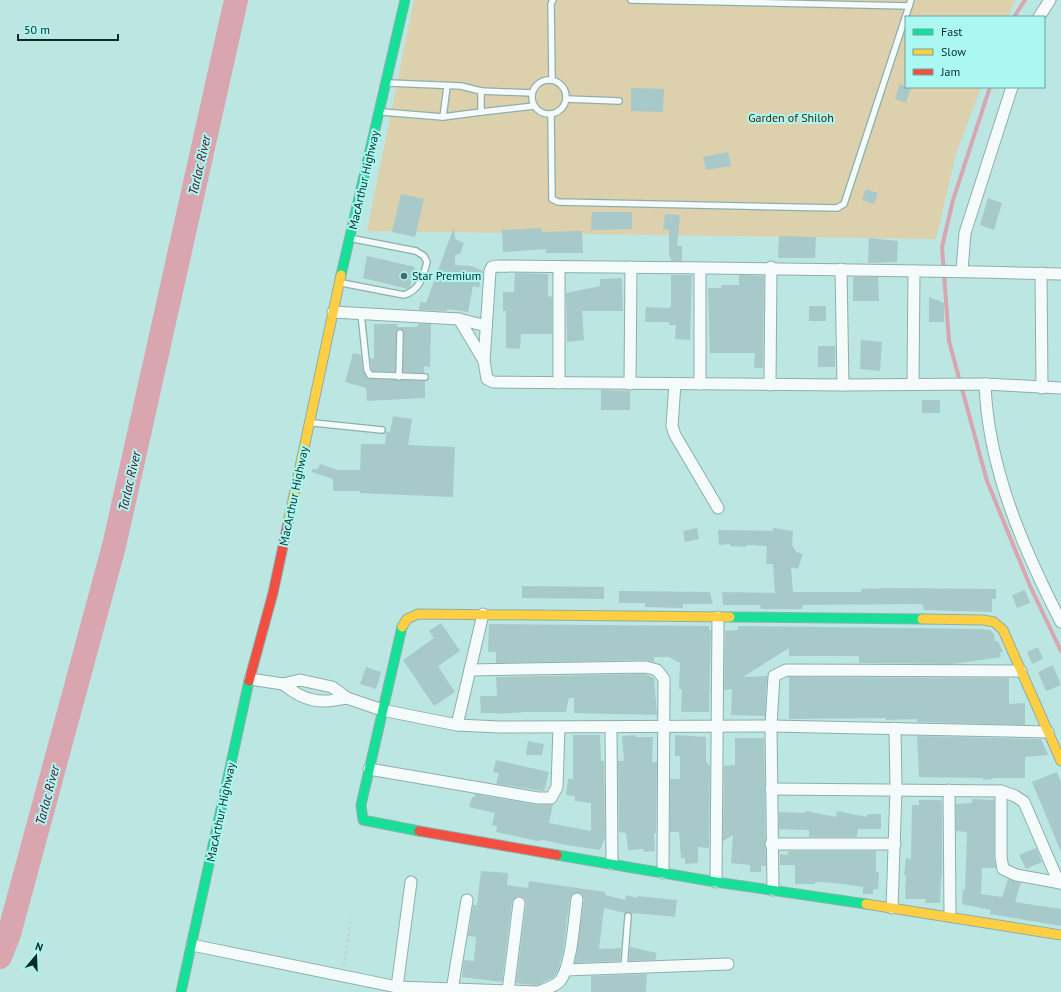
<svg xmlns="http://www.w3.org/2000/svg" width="1061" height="992" viewBox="0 0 1061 992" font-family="'PT Sans',sans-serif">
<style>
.green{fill:#dcd1ac}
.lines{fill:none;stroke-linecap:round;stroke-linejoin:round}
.stream{stroke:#d9a6b0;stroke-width:4}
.river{stroke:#d9a6b0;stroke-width:24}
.building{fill:#a8c9ca}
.lane-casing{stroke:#8dafac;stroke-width:8}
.street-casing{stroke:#8dafac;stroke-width:13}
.fast-casing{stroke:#8dafac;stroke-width:11}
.slow-casing{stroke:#8dafac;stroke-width:11}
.jam-casing{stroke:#8dafac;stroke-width:11}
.path{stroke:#c5d2d2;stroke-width:2.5;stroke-dasharray:3 3;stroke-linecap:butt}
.lane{stroke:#f5fbfb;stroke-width:5.5}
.street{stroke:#f5fbfb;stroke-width:11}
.fast{stroke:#16e098;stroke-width:9}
.slow{stroke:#ffcf43;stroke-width:9}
.jam{stroke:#f24e42;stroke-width:9}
.poi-dot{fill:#486c69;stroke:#aaf8f1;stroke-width:1.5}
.labels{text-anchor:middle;stroke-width:4;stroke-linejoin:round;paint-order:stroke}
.park-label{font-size:12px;fill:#3f2708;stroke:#aaf8f1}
.street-label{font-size:12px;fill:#092b28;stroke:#aaf8f1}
.poi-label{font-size:12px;fill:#092b28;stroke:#aaf8f1;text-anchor:start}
.water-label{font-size:13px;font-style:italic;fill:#570420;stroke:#aaf8f1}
</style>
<rect width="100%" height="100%" fill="#bce6e2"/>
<polygon class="green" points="414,0 1015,0 1008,17 906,17 906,87 981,87 956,154 936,239 367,231"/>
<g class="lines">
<g class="stream">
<polyline points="1014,17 1025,0"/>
<polyline points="990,87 953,200 942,247 949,341 987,481 1030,586 1061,651"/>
</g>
<polyline class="river" points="0,957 9,934 114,546 236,0"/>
</g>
<g class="building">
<polygon points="900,84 911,88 906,103 895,99"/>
<polygon points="631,88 664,89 663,112 631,111"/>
<polygon points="728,152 731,166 706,170 703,157"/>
<polygon points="866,189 878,193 874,204 862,200"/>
<polygon points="401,194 424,199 415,237 392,232"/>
<polygon points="988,198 1002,203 994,230 980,225"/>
<polygon points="592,212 632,212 632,229 591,230"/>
<polygon points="665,214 680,215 677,246 682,246 682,261 671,261 671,257 669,257 669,230 663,229"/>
<polygon points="454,227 455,239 464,243 460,254 455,255 455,265 472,266 483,271 479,288 473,286 468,312 447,309 447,311 419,310 420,302 426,303"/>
<polygon points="541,228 542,232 582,231 583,253 546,253 546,249 503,252 502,230"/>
<polygon points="779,236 816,237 815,258 778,258"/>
<polygon points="869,238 898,241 897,262 868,263"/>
<polygon points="367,256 415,267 410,287 408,289 363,278"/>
<polygon points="515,273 548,274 548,297 552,296 552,334 521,334 520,349 506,348 506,311 503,311 503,292 514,292"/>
<polygon points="671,275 692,275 690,340 675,339 676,325 669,325 669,322 645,322 646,307 669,308 669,307 671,307"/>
<polygon points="739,275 764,276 763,368 754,368 755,353 710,353 708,288 721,288 721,285 739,285"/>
<polygon points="853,277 878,277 879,301 853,301"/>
<polygon points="622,278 623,311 582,311 584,340 567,342 566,293 600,286 600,279"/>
<polygon points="929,297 944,303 944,322 929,322"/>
<rect x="809" y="306" width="17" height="15"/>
<polygon points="374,324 397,324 397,327 417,327 418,324 431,324 430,367 424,366 424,373 403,372 404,333 400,329 396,333 395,372 372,371 370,358 374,359"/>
<polygon points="861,340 882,342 880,371 860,369"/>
<rect x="818" y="346" width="17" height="21"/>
<polygon points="353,353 361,355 363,371 368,379 425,381 425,398 367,401 366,388 345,382"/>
<polygon points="601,390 630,391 630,410 601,410"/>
<rect x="922" y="400" width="18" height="13"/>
<polygon points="393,416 412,419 408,445 455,447 453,497 360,493 360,491 333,491 333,479 312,472 312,469 318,469 320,464 338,470 360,470 361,444 385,444 386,432 390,432"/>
<polygon points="697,528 699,539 685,542 683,531"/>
<polygon points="773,528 793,531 792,545 796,552 803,554 798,569 791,567 793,592 861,592 861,589 887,588 996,589 996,599 992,599 992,612 924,610 923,605 920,604 803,605 802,609 761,609 760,605 723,605 722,592 775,593 773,564 766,564 767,546 746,545 746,547 730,546 730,544 719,545 718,530 773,531"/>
<polygon points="522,586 604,587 604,599 522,598"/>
<polygon points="1025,590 1030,603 1017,608 1012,595"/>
<polygon points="619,591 710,592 713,604 683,604 683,608 645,607 645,603 619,603"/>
<polygon points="441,623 460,651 438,666 455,692 434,706 403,660 434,638 429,631"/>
<polygon points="489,624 709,626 709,630 711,630 709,712 681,712 682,689 679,689 680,663 669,657 654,657 654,662 646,660 496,663 496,652 488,652"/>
<polygon points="738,626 982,629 990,630 994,634 995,641 998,641 1003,652 1000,652 1001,657 953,664 859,663 859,656 789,656 789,648 743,677 767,676 765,716 731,715 732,689 724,690 725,631 738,630"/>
<polygon points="1038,647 1043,659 1032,664 1027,652"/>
<polygon points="1053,665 1061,685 1046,691 1038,672"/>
<polygon points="366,667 381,672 376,689 360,684"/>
<polygon points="645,674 654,678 657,715 574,713 574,698 569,698 566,712 526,712 497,714 497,713 481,713 480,696 497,696 496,677"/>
<polygon points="789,677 1009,678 1009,704 1025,703 1025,725 917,722 917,719 886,720 886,718 789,719"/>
<polygon points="573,735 600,735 601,761 604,761 605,838 600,850 566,845 543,840 538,841 496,832 497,826 492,825 495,813 469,807 472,797 475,797 475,794 537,805 553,804 549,823 591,831 591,803 575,801 575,796 566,795 568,779 573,779"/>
<polygon points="635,735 635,737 653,737 652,762 657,762 656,833 654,833 655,851 644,852 643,849 628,850 626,833 619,832 618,761 624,761 622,736"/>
<polygon points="675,735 706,737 706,762 708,762 708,765 710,765 709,848 698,847 698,863 685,864 685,858 681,858 679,832 670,832 670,779 680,779 680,756 675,756"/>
<polygon points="917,736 1041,739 1048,755 1025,757 1025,778 993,778 993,779 983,780 983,778 919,777"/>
<polygon points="735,738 764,738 766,866 761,866 761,872 750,872 750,865 731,863 733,835 723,841 724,766 735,765"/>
<polygon points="528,741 544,744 542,755 526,755"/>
<polygon points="496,760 549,772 544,791 496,784 499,773 493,772"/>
<polygon points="1057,772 1061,782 1061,852 1032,782"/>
<polygon points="972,799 994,800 994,857 996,868 982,868 981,894 1002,897 1008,879 1021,883 1015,902 1061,909 1061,926 990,914 991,910 962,904 963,890 965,890 967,832 956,831 956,804 972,803"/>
<polygon points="919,800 941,800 942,803 942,877 941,877 940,903 925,903 926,899 905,899 906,875 904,875 906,858 911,859 912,805 919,805"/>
<polygon points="806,811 836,817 837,811 867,817 867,814 881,814 881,829 858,829 857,837 809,837 809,830 779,829 779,812 805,813"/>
<polygon points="1036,848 1042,862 1026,869 1019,855"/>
<polygon points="788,851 876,851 876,872 879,872 878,889 873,889 873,894 863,894 863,887 836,883 815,882 815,884 795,884 795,865 780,865 780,854 788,855"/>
<polygon points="481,871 508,873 507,885 528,888 529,881 605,892 605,895 625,900 626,895 637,898 637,896 677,900 675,917 633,913 632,915 629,912 625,913 604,908 599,949 621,948 620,961 575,963 584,899 581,893 574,893 570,898 563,952 558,971 553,978 544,982 537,985 523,984 516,983 526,903 524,898 517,896 512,902 502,982 462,977 464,960 474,961 476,937 468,936 473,905 477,905"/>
<polygon points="630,947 657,953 655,960 629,961"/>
<polygon points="647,974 646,992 591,992 591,976"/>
</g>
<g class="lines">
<defs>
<g id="lane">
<polyline points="631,0 909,6"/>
<circle cx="549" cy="97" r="17"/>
<polyline points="552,80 551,4 553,0"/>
<polyline points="481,91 532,93"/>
<polyline points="566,99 619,101"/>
<polyline points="382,112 443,117 481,112 481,91 461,86 389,83"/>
<polyline points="481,112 534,106"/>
<polyline points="551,114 552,199 558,202 837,208 844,204 911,0"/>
<polyline points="443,117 447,87"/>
<path d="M342,283L404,295C420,290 423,277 427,262L424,256L416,251L354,239"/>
<polyline points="361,314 367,370 370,375 425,377"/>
<polyline points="399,377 400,333"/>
<polyline points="314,423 382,430"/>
<polyline points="624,968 628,916"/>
</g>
<g id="street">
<polyline points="1039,17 1050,0"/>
<polyline points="559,267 559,383"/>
<polyline points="700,269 700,384"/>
<polyline points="841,269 843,385"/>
<polyline points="962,270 965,233 1012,87"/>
<polyline points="1041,273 1042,388"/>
<path d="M1061,274C873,269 685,268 497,266L492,267L490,271L484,361L487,379L493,382L843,385L985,384L1061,388"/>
<polyline points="333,312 459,319 486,326"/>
<polyline points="459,319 484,361"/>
<polyline points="630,384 631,267"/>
<polyline points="675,384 672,426 675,435 718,508"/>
<polyline points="913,384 914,271"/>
<path d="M985,384C988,468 1023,548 1061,622"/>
<polyline points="770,385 771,267"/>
<polyline points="470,670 646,667 657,670 664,679 663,873"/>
<polyline points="250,679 283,684 300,680 332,687 347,698 382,710 457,725 499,727 771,726 1048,732"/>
<path d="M283,684C305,702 320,704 347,698"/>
<polyline points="457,725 483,614"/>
<polyline points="611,727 612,864"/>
<polyline points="369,769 538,798 551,798 557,787 559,728"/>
<polyline points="771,789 1001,791 1015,796 1024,802 1059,883"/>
<polyline points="949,790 950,916"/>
<polyline points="1001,791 1001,857 1003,869 1016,875 1061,883"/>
<polyline points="771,844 895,844"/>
<polyline points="716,882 718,617"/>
<polyline points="773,890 771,726 774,676 786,670 1021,671"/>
<polyline points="892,908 896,789 895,728"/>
<path d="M192,945L397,987L538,992C546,989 554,987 560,981C572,966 574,919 577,899"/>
<polyline points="566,970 728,964"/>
<polyline points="397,987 411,882"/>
<polyline points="452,990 467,900"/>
<polyline points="508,991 519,903"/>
</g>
<g id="fast">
<polyline points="341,275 405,0"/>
<polyline points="730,617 922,619"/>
<polyline points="402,627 361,805 363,820 419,831"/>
<polyline points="557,855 716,882 866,904"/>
<polyline points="181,992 249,681"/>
</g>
<g id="slow">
<polyline points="288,523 341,275"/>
<polyline points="922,619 983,620 994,622 1003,630 1061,761"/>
<polyline points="402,627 407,619 418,614 730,617"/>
<polyline points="866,904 1061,935"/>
</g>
<g id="jam">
<polyline points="249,681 273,593 288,523"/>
<polyline points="419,831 557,855"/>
</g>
</defs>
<use href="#lane" class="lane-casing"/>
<use href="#street" class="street-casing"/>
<use href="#fast" class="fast-casing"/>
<use href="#slow" class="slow-casing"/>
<use href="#jam" class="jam-casing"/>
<polyline class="path" points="344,966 351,918"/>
<use href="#lane" class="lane"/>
<use href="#street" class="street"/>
<use href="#fast" class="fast"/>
<use href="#slow" class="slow"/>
<use href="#jam" class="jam"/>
</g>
<circle class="poi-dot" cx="404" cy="276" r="4"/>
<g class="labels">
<g class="park-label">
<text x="791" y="122">Garden of Shiloh</text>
</g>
<g class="street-label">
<text transform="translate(364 180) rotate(-77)" y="4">MacArthur Highway</text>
<text transform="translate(294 496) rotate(-78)" y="4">MacArthur Highway</text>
<text transform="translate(221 812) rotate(-78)" y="4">MacArthur Highway</text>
</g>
<g class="poi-label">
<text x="412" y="280">Star Premium</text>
</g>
<g class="water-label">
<text transform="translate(199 165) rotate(-77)" y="5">Tarlac River</text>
<text transform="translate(129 481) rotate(-77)" y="5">Tarlac River</text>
<text transform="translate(47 795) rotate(-75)" y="5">Tarlac River</text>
</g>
</g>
<rect x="905" y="16" width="140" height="72" fill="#aaf8f1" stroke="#6aa6a1"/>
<rect x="913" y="29" width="20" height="6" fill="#16e098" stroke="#6aa6a1"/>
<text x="941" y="36" font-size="12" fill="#092b28">Fast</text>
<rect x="913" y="49" width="20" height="6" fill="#ffcf43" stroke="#6aa6a1"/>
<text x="941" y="56" font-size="12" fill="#092b28">Slow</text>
<rect x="913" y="69" width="20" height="6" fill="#f24e42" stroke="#6aa6a1"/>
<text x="941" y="76" font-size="12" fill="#092b28">Jam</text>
<g transform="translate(36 956) rotate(19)" stroke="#aaf8f1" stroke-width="3" paint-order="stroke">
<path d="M0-3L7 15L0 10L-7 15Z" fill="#092b28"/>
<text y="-6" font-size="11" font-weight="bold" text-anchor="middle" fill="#092b28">N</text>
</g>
<path d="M18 34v6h100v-6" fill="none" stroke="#092b28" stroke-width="2"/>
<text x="24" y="34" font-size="12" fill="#092b28" stroke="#aaf8f1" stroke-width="3" paint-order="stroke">50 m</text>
</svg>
